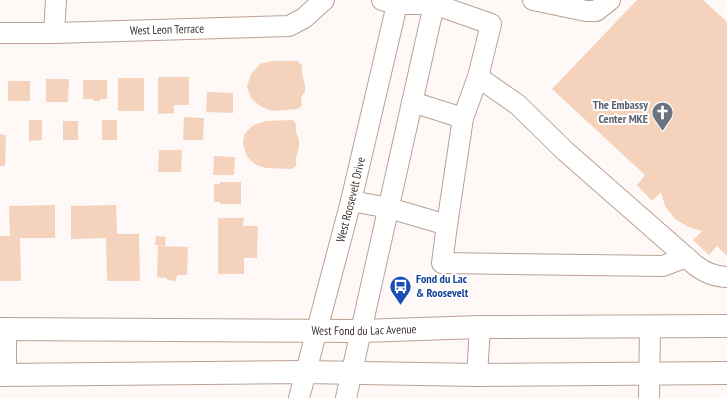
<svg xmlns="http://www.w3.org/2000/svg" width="727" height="398" viewBox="0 0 727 398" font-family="'PT Sans Narrow',sans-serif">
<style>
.building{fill:#f4d2bc}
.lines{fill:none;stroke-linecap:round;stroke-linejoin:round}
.minor-casing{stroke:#b9a294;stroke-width:22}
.major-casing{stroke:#b9a294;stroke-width:24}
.minor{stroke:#fff;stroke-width:20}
.major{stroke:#fff;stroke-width:22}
.labels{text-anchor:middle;stroke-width:4;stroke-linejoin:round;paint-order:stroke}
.street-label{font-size:12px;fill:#3f3530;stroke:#fff}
.worship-label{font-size:12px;font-weight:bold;fill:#5b616d;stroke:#fff;text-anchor:end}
.transit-label{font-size:12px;font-weight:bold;fill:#164399;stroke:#fff;text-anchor:start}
</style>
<rect width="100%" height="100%" fill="#fef9f6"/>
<g class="building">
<polygon points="637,0 703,0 727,22 727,256 717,246 709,255 693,240 702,231 688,227 675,219 665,206 661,192 652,201 637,185 645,175 552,89"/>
<polygon points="272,61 297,61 302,65 302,73 305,85 305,91 301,98 302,105 298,109 272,111 260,106 251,98 247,87 251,74 260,64"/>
<polygon points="158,77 189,77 189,105 174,105 174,113 158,114"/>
<rect x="118" y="78" width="26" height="33"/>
<polygon points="46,79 69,79 68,102 46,102"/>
<polygon points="83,80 107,80 107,99 100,99 100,101 93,101 93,99 83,99"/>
<rect x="8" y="81" width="22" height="20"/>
<polygon points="207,92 233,93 233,113 206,112"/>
<polygon points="184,117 204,118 203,140 183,140"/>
<polygon points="29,120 42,120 42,140 29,141"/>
<rect x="102" y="120" width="15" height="20"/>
<polygon points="293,120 296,124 296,132 299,139 299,145 298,152 296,158 296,166 292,169 267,168 258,166 250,160 246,154 243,144 244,135 250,128 256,124 266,121"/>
<rect x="63" y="121" width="15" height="19"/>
<polygon points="0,134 6,135 5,166 0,166"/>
<polygon points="159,150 182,150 181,172 158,172"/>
<polygon points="214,156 235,157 234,175 213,175"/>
<polygon points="220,182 241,182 241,204 220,204 220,202 214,202 214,184 220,184"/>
<polygon points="55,205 55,238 20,238 21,281 0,281 0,236 10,236 9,206"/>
<polygon points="116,205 117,234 139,234 140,281 107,281 106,238 71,239 71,206"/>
<polygon points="218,218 244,218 243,226 258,226 257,258 244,258 244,274 218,274"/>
<polygon points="156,236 166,237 165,246 155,245"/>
<polygon points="158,246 188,247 187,275 177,275 176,281 167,280 167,278 157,277"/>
</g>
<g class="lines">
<defs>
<g id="minor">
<polyline points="382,0 397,4 434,4 491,24 478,77 463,118 447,225 442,263 663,266 686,257"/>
<polyline points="533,0 586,11 596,11 610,0"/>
<path id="s1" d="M0,33H54L289,26L304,18L324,0"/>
<polyline points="54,33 56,0"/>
<path d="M478,77L518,105L565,151L695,265C706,273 713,276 727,277"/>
<polyline points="412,102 463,118"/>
<polyline points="351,201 389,208 447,225"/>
<polyline points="6,375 6,329"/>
<polyline points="477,375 480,327"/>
<path id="s2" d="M299,398L351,201L398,0"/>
<polyline points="346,398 435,0"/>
<polyline points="649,398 650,326"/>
</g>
<g id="major">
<path id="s3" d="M0,329L361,331L480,327L727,326"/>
<polyline points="0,375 305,372 477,375 727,373"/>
</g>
</defs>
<use href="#minor" class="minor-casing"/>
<use href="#major" class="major-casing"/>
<use href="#minor" class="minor"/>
<use href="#major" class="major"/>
</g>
<defs>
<symbol id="church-pin" viewBox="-11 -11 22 30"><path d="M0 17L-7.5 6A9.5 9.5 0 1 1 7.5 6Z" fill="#6b7280" stroke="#fff"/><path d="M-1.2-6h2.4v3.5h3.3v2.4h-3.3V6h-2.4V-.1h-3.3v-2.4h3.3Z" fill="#fff"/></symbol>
<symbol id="bus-pin" viewBox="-11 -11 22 30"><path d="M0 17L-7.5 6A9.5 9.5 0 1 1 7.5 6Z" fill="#1a4fb4" stroke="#fff"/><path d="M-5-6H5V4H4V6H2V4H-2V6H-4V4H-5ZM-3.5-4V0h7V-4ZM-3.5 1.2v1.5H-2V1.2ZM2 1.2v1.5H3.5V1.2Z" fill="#fff"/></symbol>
</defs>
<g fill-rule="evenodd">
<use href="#church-pin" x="650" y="100" width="25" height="34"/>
<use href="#bus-pin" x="388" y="274" width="25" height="34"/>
</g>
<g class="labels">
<g class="street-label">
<text dy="4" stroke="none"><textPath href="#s1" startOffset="167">West Leon Terrace</textPath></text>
<text dy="4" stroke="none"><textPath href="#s2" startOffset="205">West Roosevelt Drive</textPath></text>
<text dy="4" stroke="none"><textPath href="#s3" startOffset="364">West Fond du Lac Avenue</textPath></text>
</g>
<g class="worship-label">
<text x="648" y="109">The Embassy<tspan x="648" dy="14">Center MKE</tspan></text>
</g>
<g class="transit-label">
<text x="416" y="283">Fond du Lac<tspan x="416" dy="14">&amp; Roosevelt</tspan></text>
</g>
</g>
</svg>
